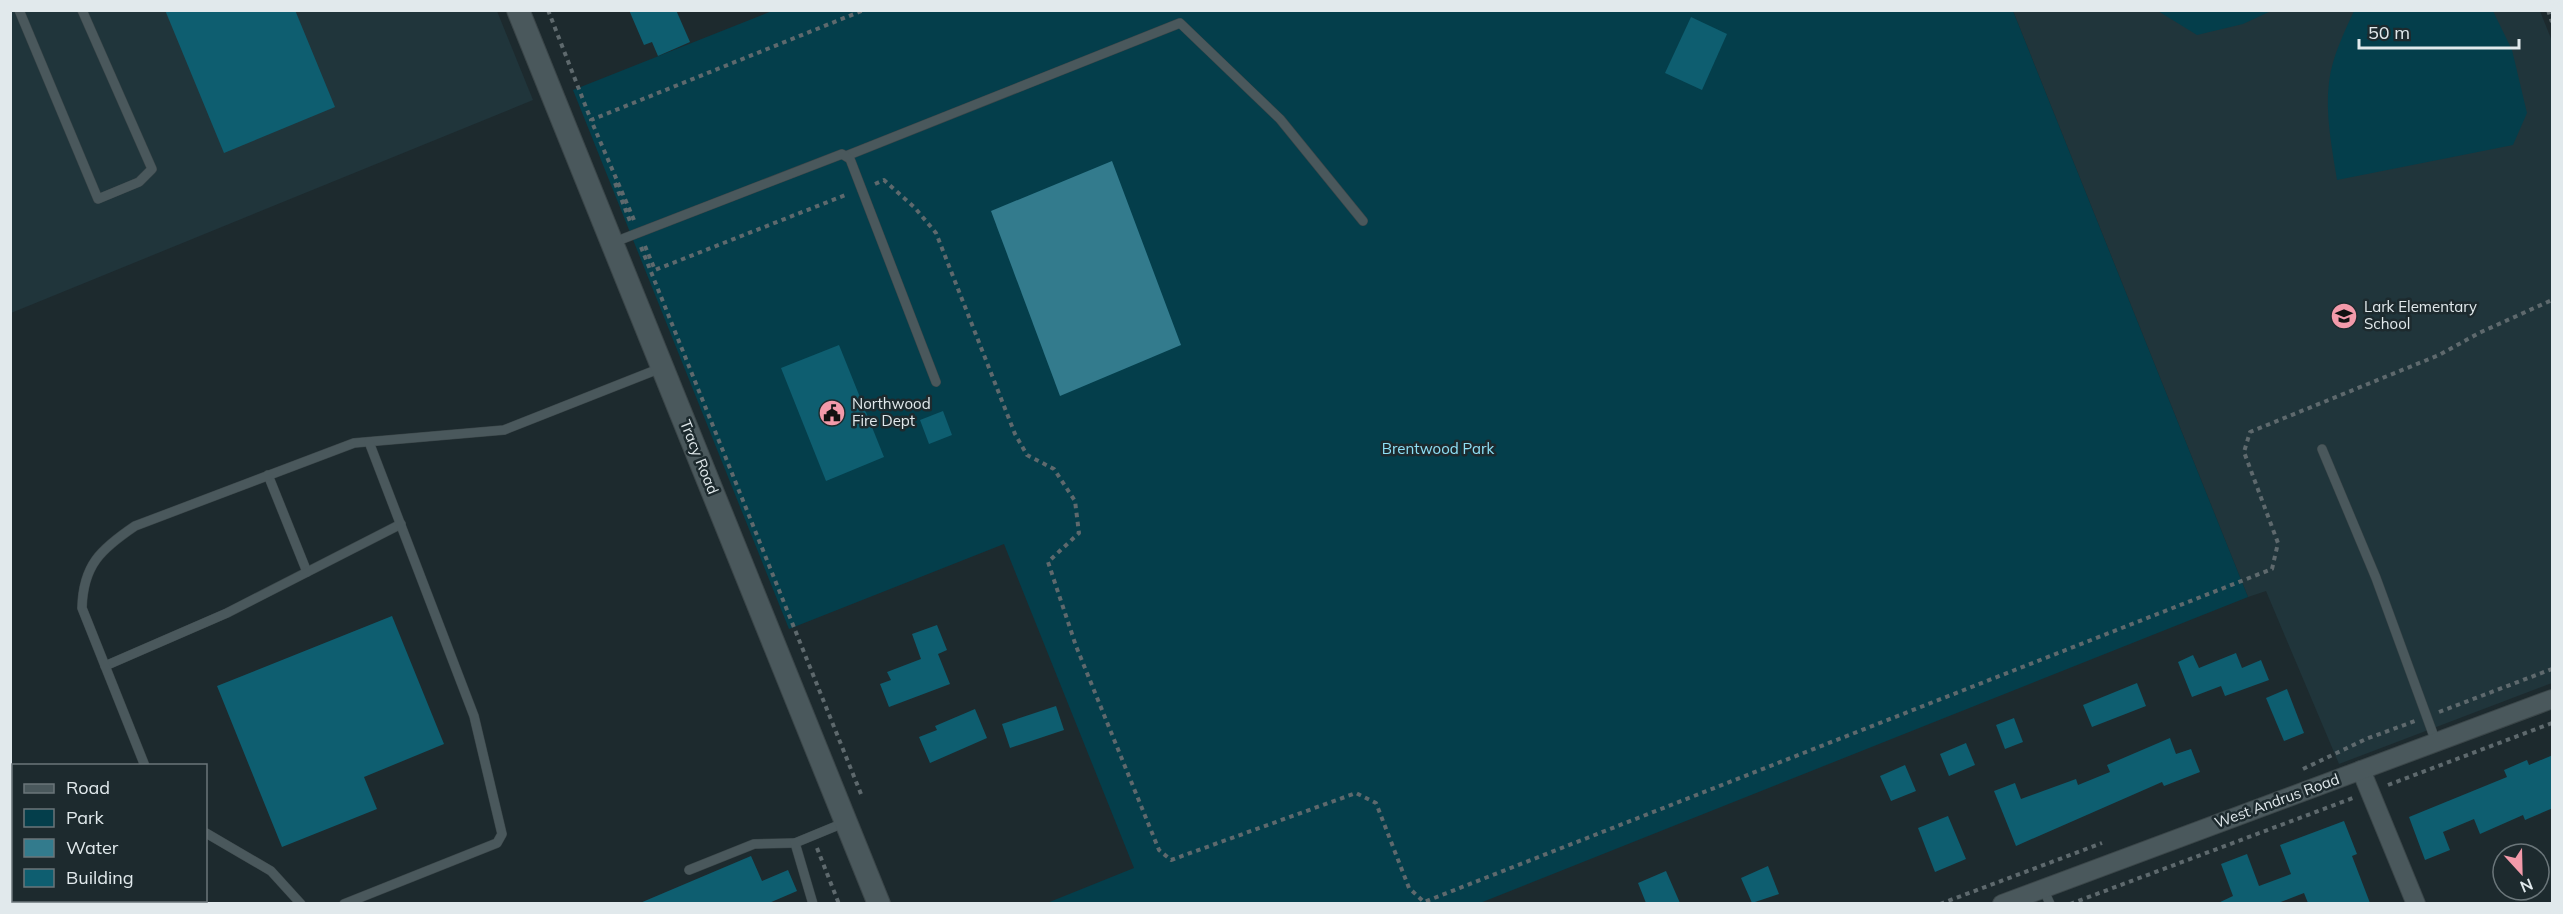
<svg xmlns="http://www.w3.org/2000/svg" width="2563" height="914" viewBox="0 0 2563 914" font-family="Mulish,sans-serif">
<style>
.built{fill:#20353b}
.green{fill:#043e4b}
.water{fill:#337b8d}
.building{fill:#0e5e70}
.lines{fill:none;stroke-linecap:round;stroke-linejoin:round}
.service-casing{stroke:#3b4649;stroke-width:10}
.minor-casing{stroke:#3b4649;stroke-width:20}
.tertiary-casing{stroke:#3b4649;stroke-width:24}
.path{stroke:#5e696d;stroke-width:4;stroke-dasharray:4.5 4.5;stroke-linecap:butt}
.service{stroke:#4a585c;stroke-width:9}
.minor{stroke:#4a585c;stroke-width:18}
.tertiary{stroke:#4a585c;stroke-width:22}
.labels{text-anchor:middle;stroke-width:5;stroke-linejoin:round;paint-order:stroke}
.poi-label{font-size:15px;fill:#e1e9ec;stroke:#1d2a2e;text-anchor:start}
.park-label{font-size:15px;fill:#8fe0f6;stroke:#1d2a2e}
.street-label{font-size:15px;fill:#e1e9ec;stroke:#1d2a2e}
</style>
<rect width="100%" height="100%" fill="#1d2a2e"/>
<g class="built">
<polygon points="11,11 497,11 533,100 11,313"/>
<polygon points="2013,11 2540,11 2552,41 2552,683 2339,764 2266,591 2248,597"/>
</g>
<g class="green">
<polygon points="772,11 2013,11 2248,597 1480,903 1047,903 1134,868 1004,544 789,629 573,90"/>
<polygon points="2158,11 2271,11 2243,24 2197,35"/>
<path d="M2354,11H2493L2512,50L2527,113L2513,145L2337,180C2332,148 2325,114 2329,82C2332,57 2344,33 2354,11Z"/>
</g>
<polygon class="water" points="1112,161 1181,345 1060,396 991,211"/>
<g class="building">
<polygon points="165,10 295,10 335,107 224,153"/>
<polygon points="629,10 676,10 690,42 658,56 652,42 644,45"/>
<polygon points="1691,17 1727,34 1702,90 1665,73"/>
<polygon points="839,345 884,457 826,481 781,368"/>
<polygon points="943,411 952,435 929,444 920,420"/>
<polygon points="392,616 444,744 364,777 377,809 282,847 217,686"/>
<polygon points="937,625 947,650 938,654 950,684 889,707 880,684 891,680 887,672 921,659 912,634"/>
<polygon points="2236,653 2242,668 2261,660 2269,680 2225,696 2221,686 2192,697 2178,662 2193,655 2199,668"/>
<polygon points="2137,683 2146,706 2092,727 2083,705"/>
<polygon points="2287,689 2304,733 2284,741 2266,698"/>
<polygon points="1056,706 1064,730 1010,748 1002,724"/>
<polygon points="975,709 987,738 930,763 919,737 937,730 935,726"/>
<polygon points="2014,718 2023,742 2005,749 1996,725"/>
<polygon points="2170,738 2176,754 2191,749 2200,772 2164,786 2162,782 2016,846 1994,791 2015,783 2021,799 2076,779 2078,785 2110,772 2107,765"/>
<polygon points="1966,743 1975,765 1949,776 1940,754"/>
<polygon points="2553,755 2553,808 2525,820 2523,815 2480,834 2474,819 2443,832 2450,850 2425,860 2409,817 2507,777 2504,770 2527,760 2529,765"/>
<polygon points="1905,765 1916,791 1891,801 1880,776"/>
<polygon points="1948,816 1966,859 1935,872 1918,828"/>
<polygon points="2344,821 2357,854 2352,856 2370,903 2308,903 2304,893 2278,903 2218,903 2233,896 2221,864 2247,854 2259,886 2291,874 2280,845"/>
<polygon points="751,856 762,881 788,870 797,891 769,903 640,903"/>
<polygon points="1768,866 1779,894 1752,903 1741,878"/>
<polygon points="1666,871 1680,903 1646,903 1638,883"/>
</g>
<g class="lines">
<defs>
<g id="service">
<polyline points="19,10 98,199 139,182 152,169 82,10"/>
<polyline points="846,156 1180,23 1280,119 1363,221"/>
<polyline points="612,243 842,154 850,159 936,382"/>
<polyline points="2322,449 2376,578 2436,742"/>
<polyline points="268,475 307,572"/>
<polyline points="105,666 227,613 401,524"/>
<path d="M145,766L82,608C83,565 101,549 135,526L354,443L504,430L661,368"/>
<polyline points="206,833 271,871 301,904"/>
<polyline points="689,870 754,844 795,843"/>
<polyline points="2043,888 2050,904"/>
<polyline points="344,904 497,843 502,834 474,716 369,442"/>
<polyline points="813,904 795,843 846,822"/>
</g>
<g id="minor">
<polyline points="2361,770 2416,904"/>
<polyline points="2002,904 2552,699"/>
</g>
<polyline id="tertiary" points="518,10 879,904"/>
</defs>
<use href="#service" class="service-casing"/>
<use href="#minor" class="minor-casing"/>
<use href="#tertiary" class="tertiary-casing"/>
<g class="path">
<polyline points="548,10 591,120"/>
<polyline points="2548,10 2552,22"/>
<polyline points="615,183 630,221"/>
<polyline points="875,184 884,180 915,208 936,233 1015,434 1027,455 1054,469 1075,501 1079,533 1048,562 1076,646 1159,850 1171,860 1356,793 1376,803 1409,888 1424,902 2272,569 2278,543 2244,452 2250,432 2439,355 2479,333 2552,300"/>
<polyline points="634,220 591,120 864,10"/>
<polyline points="645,246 655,270 848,194"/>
<polyline points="641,247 861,794"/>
<polyline points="2439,712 2552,669"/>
<polyline points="2303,769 2366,739 2415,721"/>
<polyline points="2388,785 2552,723"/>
<polyline points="817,848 839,904"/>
<polyline points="1940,904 2102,843"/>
<polyline points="2070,904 2353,798"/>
</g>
<use href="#service" class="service"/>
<use href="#minor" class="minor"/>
<use href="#tertiary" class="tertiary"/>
</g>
<defs>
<symbol id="school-disc" viewBox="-11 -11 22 22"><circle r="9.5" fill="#f39aaa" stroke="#1d2a2e"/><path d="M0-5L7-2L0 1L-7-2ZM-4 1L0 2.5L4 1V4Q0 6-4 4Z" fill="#111"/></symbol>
<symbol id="civic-disc" viewBox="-11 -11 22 22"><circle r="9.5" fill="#f39aaa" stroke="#1d2a2e"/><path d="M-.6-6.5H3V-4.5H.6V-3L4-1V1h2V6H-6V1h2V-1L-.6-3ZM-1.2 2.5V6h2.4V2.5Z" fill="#111"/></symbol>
</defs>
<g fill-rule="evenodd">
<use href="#school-disc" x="2329" y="301" width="30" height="30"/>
<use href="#civic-disc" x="817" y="398" width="30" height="30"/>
</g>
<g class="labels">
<g class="poi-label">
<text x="2364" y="312">Lark Elementary<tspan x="2364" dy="17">School</tspan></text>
<text x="852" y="409">Northwood<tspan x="852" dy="17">Fire Dept</tspan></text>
</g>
<g class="park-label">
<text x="1438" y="454">Brentwood Park</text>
</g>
<g class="street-label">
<text transform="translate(699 457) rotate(68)" y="5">Tracy Road</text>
<text transform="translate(2277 801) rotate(-20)" y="5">West Andrus Road</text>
</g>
</g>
<rect width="2563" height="914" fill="none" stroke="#e1e9ec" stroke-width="24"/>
<rect x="12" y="764" width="195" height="138" fill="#1d2a2e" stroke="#6b767a" stroke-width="1.5"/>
<rect x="24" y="784" width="30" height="9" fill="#4a585c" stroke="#6b767a" stroke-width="1.5"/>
<text x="66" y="794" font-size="18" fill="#e1e9ec">Road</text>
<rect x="24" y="809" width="30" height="18" fill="#043e4b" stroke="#6b767a" stroke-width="1.5"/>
<text x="66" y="824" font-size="18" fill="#e1e9ec">Park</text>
<rect x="24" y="839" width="30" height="18" fill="#337b8d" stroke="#6b767a" stroke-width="1.5"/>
<text x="66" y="854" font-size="18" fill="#e1e9ec">Water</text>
<rect x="24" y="869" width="30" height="18" fill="#0e5e70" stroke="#6b767a" stroke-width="1.5"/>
<text x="66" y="884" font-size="18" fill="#e1e9ec">Building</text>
<g transform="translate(2521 872) rotate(158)"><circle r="28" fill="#1d2a2e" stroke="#6b767a" stroke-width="1.5"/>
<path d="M0-4.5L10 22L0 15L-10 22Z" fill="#f39aaa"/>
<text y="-9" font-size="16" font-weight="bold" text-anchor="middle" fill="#e1e9ec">N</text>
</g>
<path d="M2359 39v9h160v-9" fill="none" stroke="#e1e9ec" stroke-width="3"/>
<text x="2368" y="39" font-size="18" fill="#e1e9ec" stroke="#1d2a2e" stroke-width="4.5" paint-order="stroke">50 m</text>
</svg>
